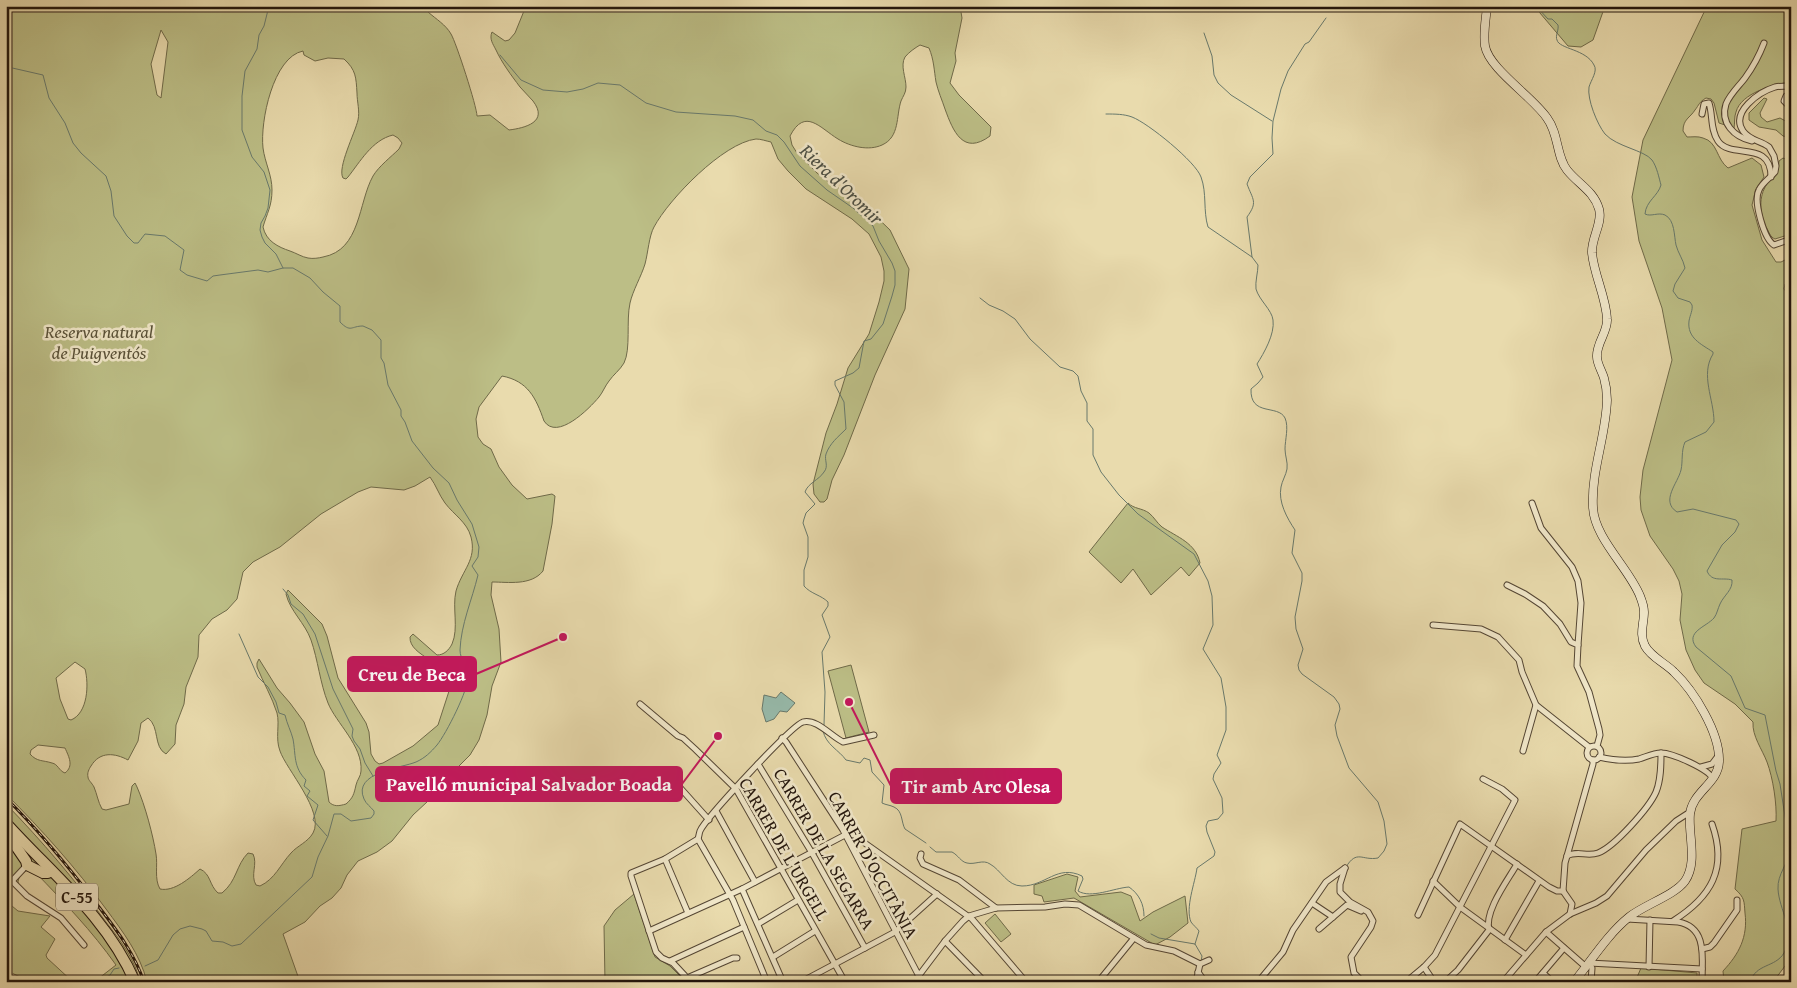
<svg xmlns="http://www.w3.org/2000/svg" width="1797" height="988" viewBox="0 0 1797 988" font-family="'Gentium Book Plus',serif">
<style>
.green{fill:#bcbe86;stroke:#6f6a49;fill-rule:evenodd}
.water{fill:#97bbac;stroke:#68796c}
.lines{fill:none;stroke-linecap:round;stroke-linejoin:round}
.stream{stroke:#68796c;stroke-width:1}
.street-casing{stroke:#544634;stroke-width:7}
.secondary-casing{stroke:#22150c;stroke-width:9}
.highway-casing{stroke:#22150c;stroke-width:12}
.street{stroke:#f1e8ca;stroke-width:5}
.secondary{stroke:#f1e8ca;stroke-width:8}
.highway{stroke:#e9dbad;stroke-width:10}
.rail-casing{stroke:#22150c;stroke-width:3}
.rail{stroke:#f1e8ca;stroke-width:1;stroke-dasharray:4;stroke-linecap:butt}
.labels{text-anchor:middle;stroke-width:5;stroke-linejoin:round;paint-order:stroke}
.shield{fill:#f1e8ca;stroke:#605445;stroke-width:1}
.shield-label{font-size:16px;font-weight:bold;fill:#22150c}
.park-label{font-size:18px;font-style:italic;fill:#585037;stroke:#f1e8ca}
.street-label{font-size:18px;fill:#22150c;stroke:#f1e8ca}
.water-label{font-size:19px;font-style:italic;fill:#4b4f44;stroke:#f1e8ca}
.leader{fill:none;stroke:#c2185b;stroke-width:2}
.callout-dot{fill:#c2185b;stroke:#f1e8ca;stroke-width:2}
.callout{fill:#c2185b;stroke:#c2185b;stroke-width:2}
.callout-label{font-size:19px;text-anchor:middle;font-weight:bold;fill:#fff}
</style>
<rect width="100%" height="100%" fill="#e9dbad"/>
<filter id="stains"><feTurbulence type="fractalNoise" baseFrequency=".004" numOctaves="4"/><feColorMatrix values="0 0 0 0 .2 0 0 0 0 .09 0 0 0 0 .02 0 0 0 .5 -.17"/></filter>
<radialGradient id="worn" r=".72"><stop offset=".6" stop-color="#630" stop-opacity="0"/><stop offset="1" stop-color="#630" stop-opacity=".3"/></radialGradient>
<g class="green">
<path d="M6,6H433L428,12C436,19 446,25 451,34C456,42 477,107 477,116L490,115L509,130C525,128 549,122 533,101C529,96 524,92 520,87C511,75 502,63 496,50C493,44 489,39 492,32L505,41L509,40L515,33L526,6H960L962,18L955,53L956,61L950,83L959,95L991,127L990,136C963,156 953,131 945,109C942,100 938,91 936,82C934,70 934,60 929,48L920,45C915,48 909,52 905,57C900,66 906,77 906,87C906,93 903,96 901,101C896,116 900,137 882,145C869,151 851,147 838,139C820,128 805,107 790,136L792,145L797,153L817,173L830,183L860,201L890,230L909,269L905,309L875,375L844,455L832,480L827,499L824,502H820L814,494L813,484L826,433L837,404L848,368L869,334L879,302L884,281V271L881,257L869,234L852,219L806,189L788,171L778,159L771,142C766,141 761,139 756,139C723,143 669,199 654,227C649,236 648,253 645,264C641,277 633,290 630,303C626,321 631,349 624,363C620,370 613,375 609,381C605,386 603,392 599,397C589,409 557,441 544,421C536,398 528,381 502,376L479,407L476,419L478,437L483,444L491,449L499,467L512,485L527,499L552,494L555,496L552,524L543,571C531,586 508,582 492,582L491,595L499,629L501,662L492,686L487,715L479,740L470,755L454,771L442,788L413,815L392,841L377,852L358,861L347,875L341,888L332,898L320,906L305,922L283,934L300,982H147C140,954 123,932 106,909C76,868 42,830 6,794ZM161,30L168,42L161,98L157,95L151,64ZM303,51L304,55L315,61L328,58L344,59C356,70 356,77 357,93C357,102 360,111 358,120C355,133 337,168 343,178L346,179L348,177C360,162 372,140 393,135L398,138L402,143L399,149C391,157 379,166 373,176C358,203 361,250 323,257C319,258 313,259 308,258C302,257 296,253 290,251C278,247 266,241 263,227C267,213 272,206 272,190C272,175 265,163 263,148C260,122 273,57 303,51ZM430,477C436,485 439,495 445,503C454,515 467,522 471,537C477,560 462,570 456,591C452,608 459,628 452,644C449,650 444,655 437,655L413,634L410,637C409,657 450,662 451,685L438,725L413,746L383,763L379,764L375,761L371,754L369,732L366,723L338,678L327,636L322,624L288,590L286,594C290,611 305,623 311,640C318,660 320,683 328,703C336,723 363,746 361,771C361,776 357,780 356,785C354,794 353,798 346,804C339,806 334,807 329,802L324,771L315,754L304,722L290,703L277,688L259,659L257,663V667C263,682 272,697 277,713C280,725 275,738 280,751C286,769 325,812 313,833C308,842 297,846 291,853C280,865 275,879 260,886L256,885C250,875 258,864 253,854L248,853C236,865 237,881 222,893H218C209,885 211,874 200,869C190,878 174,892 160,889C154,879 158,865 156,854C153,835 145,805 137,787L135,783L132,786L129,804L106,810L102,809C98,802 97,794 94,787C92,783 88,780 88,777C87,773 89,769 91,766C100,751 115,753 128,760L138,741L141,723L148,718C160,727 153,747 166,754L175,744L176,725L184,704L186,687L198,657L199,635L212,619L227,610L237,599L243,572L253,562L280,547L321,514L358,492L371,487L404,490L415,486ZM75,662L85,669C89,684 88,713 71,720L68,719L60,699L56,678ZM38,745L65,748C69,757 74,766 65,773C59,771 58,764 52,763C43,760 37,762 30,754L31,750Z"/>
<polygon points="1534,6 1605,6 1593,40 1581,47 1568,46"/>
<path d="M1707,6H1791V82C1774,84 1741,93 1736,112C1734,117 1735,123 1734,128L1719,123L1714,103L1711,99L1706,98C1699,102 1699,105 1695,110C1690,118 1683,119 1683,131L1687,137C1692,137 1698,136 1703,138C1718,142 1716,159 1728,168L1752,158L1761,165L1764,177L1756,189L1752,205L1762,240L1776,262H1781L1791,257V279L1785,284L1784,289L1787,293H1791V958L1773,982H1724L1723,971C1739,954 1748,937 1745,913C1744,901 1745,898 1735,889L1742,829L1776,821C1777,804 1773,778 1767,762C1762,749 1752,736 1753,722L1735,704L1704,683L1695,670L1686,650L1680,620L1682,594L1679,581L1673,569L1650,536L1641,510L1640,497L1643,470L1672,360L1662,308L1639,241L1632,197L1643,140Z"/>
<polygon points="1764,98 1767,99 1760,113 1761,117 1767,122 1780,118 1791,124 1791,138 1783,136 1776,130 1759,127 1749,120 1749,113"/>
<path d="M1783,158L1791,161V234L1775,239C1770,237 1769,232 1766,227C1760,213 1758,197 1767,184C1775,174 1778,176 1779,161Z"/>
<path d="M1128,503C1134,509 1142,508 1149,513C1154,517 1157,523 1162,527C1177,537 1196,543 1200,563L1189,576L1181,567L1151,595L1133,569L1121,583L1089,552Z"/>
<polygon points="851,665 869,732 846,738 828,671"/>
<path d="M6,804C42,841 75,880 106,922C120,940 135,959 140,982H94L116,965C92,931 64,902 35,872L28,870C22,873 18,876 18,884L6,870Z"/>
<polygon points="1067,874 1078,877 1075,891 1080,897 1121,892 1131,896 1140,921 1153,912 1185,896 1188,923 1170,937 1155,945 1074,898 1044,902 1042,896 1034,894 1034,885"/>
<polygon points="634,894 655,957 670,966 684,980 665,982 605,982 604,926 615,910"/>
<polygon points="6,901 18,911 50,916 41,927 55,939 46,955 47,958 73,982 30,982 6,970"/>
<polygon points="995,914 1011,934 1001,942 985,923"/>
<polygon points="1641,968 1697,973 1697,982 1635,982"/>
</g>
<polygon class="water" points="781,692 795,703 787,712 780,711 774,719 766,722 762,709 764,695 776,698"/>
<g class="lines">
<g class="stream">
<polyline points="269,6 264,26 259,35 257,49 245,71 242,96 242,130 252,157 264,172 270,190 268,208 265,216 261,223 260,230 262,237 265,243 276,254 283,268"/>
<path d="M1536,6L1548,19H1552L1558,25C1559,30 1555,36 1557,40C1559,49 1586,49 1594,65C1598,71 1591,80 1589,87C1587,99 1597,124 1605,134C1617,147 1644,150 1652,160C1657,167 1659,178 1661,185C1658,196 1646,201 1645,214C1651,217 1658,212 1665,215C1675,220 1674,236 1676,245C1678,253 1683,259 1685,268L1675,284L1673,291L1678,298L1690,302L1692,305C1693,310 1690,315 1689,321C1687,338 1701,344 1713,352V354C1700,375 1714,399 1714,422L1706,432L1685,442C1681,451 1683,461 1681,470C1678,483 1660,501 1677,512L1693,509L1736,520L1739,524L1735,532L1722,545L1707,571C1712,583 1723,577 1732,580C1733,590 1724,595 1720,604C1718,608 1717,614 1714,618C1706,627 1685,632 1696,647L1731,676L1745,708L1765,715L1776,771L1780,784L1790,849C1789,863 1777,874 1778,889C1779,910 1796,931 1784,953C1775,968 1756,963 1750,982"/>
<path d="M1326,18L1309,42L1305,44L1288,71L1281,89L1273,121L1272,138L1273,154L1250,177L1247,184C1253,200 1258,202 1247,217L1252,257L1258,265C1258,272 1255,282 1256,289C1259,300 1272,310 1273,320C1275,334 1264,353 1257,364L1263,377L1258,383L1251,389C1250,417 1278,404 1285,418C1289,427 1285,440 1285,449C1285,456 1288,462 1287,469C1286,475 1282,481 1281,487C1278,502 1287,518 1295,530L1292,553L1302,573V581L1295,617L1296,629L1303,649L1298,665L1299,670L1302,674L1334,697L1339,704L1340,709L1335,725L1337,736L1349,768L1378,802L1384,821L1387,844L1384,851L1378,858C1362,861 1357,849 1346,867"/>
<polyline points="1204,33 1212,56 1214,75 1218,83 1231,95 1272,121"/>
<polyline points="6,55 6,56"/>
<path d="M500,55L521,80L543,90L567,92L583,89L598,83L620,85L646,103L676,112L735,116L753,120L766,131L777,135L784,142L800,166L827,190L853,208L873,226L879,241L892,263L895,271V285L892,296L883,324L871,339L864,341L859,368L853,373L835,381V385L844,402L846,429C838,437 830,443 826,454C824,460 829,466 824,472C819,480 808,483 805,492L815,504L806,513L804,519L803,523L808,537V557L804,570V586C811,594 821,595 828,602V606L822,615L830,637L822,652L825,692L824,725"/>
<path d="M6,64L8,67L43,75L49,98L65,123L73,143L81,153L106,176L111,191L114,216L127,236L134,243H138L145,234L165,236L184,250L180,270L187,275L207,281L213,276L220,275L258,270L268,272L283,268H293L310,278L323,292L340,306V322C351,333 351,326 363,326L372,330L381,340V358L384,363L388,385L401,410V416L405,422L412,441L433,468L449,483L457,500L472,524L479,547L478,557L472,566L478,575C472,600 461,624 460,650C460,659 467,667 468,676C469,689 446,734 437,745C431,752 425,758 416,762C402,768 352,772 364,799C366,804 371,807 374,811V814L371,818L351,821L341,814H334L328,836L318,857L312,877L241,944L232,946L223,942L212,941L206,931L202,929L190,926L180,929L173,935L158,960L145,966"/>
<path d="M1106,114C1115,114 1124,114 1132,117C1148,123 1196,162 1201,177C1207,193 1203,211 1208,227L1252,257"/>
<path d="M980,298L989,305L1003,311L1015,319L1030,339L1060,367L1073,371L1078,376L1081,391L1087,403V421L1093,429V455L1101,472L1119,495L1138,514L1194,554L1208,581L1212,596L1213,625L1203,649L1221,678L1226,707V730L1217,755L1221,763L1214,774L1213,779L1222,798L1223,813L1218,819L1208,821L1206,826L1207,832L1215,852L1214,856L1197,868C1195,883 1185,908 1191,922C1193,925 1197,928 1199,931L1195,944"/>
<polyline points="283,589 288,595 291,604 303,614 315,634 333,689 353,729 352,736 354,741 360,749 365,763 373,776"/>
<path d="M239,634L258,677L268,687L276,702L279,713L285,715C287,724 291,731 293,739C296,755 293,767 306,780L304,786L310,791L307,796L318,805L313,820L327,836"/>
<path d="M823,731C826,745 839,750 846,760L860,763L864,758L870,760L872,772L884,785L882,803C886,805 890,805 894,807C903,811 901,822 905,829L926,843"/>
<path d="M930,847L936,852H952C958,855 961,862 967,863C975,865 983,859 990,864C1001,870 1007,886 1022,886C1046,886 1057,864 1082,876L1083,879L1078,891C1091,899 1114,888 1129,887C1139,894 1144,904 1144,916"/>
<polyline points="1151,934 1159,938 1195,944 1202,956 1201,962"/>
<polyline points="98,982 110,975 114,969 119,968"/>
</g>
<defs>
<g id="street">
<path d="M1791,86C1786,86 1780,86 1775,87C1759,92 1730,112 1743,131C1750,141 1760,140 1769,147L1774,156L1776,166L1775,172C1770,178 1762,183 1759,190C1753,201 1764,239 1774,245L1791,239"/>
<polyline points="1791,94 1786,96 1784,101 1791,108"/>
<path d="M1702,114L1704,104L1709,103C1713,115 1710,129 1718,141C1731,160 1771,139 1771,177"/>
<path d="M1752,141C1734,137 1720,123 1726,104C1730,94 1739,86 1745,78C1753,67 1759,56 1764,43"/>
<polyline points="1532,503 1541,528 1572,567 1578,581 1581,603 1578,645"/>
<polyline points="1507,585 1525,594 1543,606 1560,624 1571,642 1578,645 1577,666 1589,692 1599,729 1600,735 1597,746"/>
<polyline points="1433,625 1481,629 1498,637 1519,660 1522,672 1536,705 1589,747"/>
<polyline points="640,704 678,736 683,738 695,749 736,789 845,982"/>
<polyline points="782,738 786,742 843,830 922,982"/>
<circle cx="1594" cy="753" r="7"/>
<polyline points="1523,751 1536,705"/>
<path d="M1599,757C1612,760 1625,762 1639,759C1646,757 1653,753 1661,753C1672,753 1709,769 1713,779"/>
<polyline points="758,764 812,853 865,948"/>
<polyline points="1701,767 1712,764 1718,756"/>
<polyline points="666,772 709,820"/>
<polyline points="716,811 755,882"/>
<polyline points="845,835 852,835 859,839 972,919 1026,982"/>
<polyline points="698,839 733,900 767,982"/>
<polyline points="921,854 920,858 923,864 959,880 996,908"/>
<path d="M1567,856C1577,850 1587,857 1598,853C1614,847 1649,808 1656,792C1661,780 1661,765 1661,753"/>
<polyline points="665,859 688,913"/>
<polyline points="1345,868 1340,884 1340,892 1350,902 1368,912 1373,921 1371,927 1351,957 1354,973 1363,982"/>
<polyline points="6,875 27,896 61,918 84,945"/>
<polyline points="12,881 27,865"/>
<polyline points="1433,881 1460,907 1526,955"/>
<polyline points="742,889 783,982"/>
<polyline points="1563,891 1565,863 1593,764 1593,760"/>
<polyline points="1563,891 1572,904 1570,914"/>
<polyline points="1312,903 1333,917"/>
<polyline points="1418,915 1460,824 1549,887 1557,891 1563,891"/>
<path d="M1627,919L1678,922C1708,927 1702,959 1702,982"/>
<path d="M1673,921C1711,897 1728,869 1712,824"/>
<polyline points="758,924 798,900"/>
<polyline points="1319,929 1347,905 1361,911"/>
<polyline points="649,931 742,889 845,835"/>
<polyline points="1546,932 1586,967"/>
<polyline points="1505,940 1539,881"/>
<polyline points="945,941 985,982"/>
<polyline points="1702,949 1710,947 1714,943 1737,910 1737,900"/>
<polyline points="773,957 815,931"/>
<path d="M737,958H733L687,978L673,963L662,958L656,952L631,876V873L665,859L698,839C699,836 699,834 700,831C705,819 791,726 803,722C816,718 832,737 843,742L874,735"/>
<polyline points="670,961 744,927"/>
<polyline points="1589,963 1702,969"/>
<polyline points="1589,963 1592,968 1591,982"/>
<polyline points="1424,967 1434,982"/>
<polyline points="1649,967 1650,920"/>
<polyline points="1198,972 1205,982"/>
<polyline points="1543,973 1553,982"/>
<polyline points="801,982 895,932 937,894"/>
<polyline points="914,982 945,941 963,921 969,916 996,908 1045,907 1065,904 1079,905 1146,945 1174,951 1200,964 1209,960"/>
<polyline points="1098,982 1134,938"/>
<polyline points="1196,982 1200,964"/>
<polyline points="1258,982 1283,952 1293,930 1326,882 1345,868"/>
<polyline points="1406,982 1424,967 1435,955 1515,800 1502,789 1483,779"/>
<path d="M1445,982L1458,970L1489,930C1484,911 1508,880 1517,864"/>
<polyline points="1503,982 1546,932 1570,914 1596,903 1607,896 1646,850 1676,821 1690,812"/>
<polyline points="1535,982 1564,948"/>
</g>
<path id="secondary" d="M1487,6C1486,19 1483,33 1485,46C1489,69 1533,97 1547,118C1559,134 1556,156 1567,170C1578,184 1594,191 1599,209C1603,223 1591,238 1592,253C1594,275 1606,297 1607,319C1608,332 1596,343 1597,357C1597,364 1602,371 1604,378C1606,385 1607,393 1607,400C1606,436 1591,471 1593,507C1594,538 1629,568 1640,596C1642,601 1644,607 1644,612C1644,624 1639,634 1645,646C1651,657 1665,663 1674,672C1694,691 1720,733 1719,761C1719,783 1692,792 1690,814C1688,835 1698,862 1685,881C1675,895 1644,905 1629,917C1607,935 1592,960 1574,982"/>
<g id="highway">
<path d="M6,823C52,874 107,917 135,982"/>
<polyline points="15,838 13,842 26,861 27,865 43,873 48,873"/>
</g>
</defs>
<use href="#street" class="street-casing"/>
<use href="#secondary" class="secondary-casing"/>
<use href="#highway" class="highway-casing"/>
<use href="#street" class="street"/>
<use href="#secondary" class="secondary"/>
<use href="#highway" class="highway"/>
<defs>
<path id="rail" d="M6,798C39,831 68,866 96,903C115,928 134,952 144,982"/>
</defs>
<use href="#rail" class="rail-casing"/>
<use href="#rail" class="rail"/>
</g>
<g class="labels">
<rect class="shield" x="56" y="883.5" width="42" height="27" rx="4"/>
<g class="shield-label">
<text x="77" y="903">C-55</text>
</g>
<g class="park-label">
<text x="99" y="338">Reserva natural<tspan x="99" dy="21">de Puigventós</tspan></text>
</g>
<g class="street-label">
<text transform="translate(784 849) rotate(60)" y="6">CARRER DE L'URGELL</text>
<text transform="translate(824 849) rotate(60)" y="6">CARRER DE LA SEGARRA</text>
<text transform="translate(873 865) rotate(61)" y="6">CARRER D'OCCITÀNIA</text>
</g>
<g class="water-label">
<text transform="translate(842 184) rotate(44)" y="7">Riera d'Oromir</text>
</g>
</g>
<path class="leader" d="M563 637L476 674M718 736L682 784M849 702L891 786"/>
<g class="callout-dot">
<circle cx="563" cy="637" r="5"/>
<circle cx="718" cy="736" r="5"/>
<circle cx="849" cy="702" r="5"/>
</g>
<g class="callout">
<rect x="348" y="657" width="128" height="34" rx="5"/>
<rect x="376" y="767" width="306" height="34" rx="5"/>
<rect x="891" y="769" width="170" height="34" rx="5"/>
</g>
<g class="callout-label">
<text x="412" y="681">Creu de Beca</text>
<text x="529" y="791">Pavelló municipal Salvador Boada</text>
<text x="976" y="793">Tir amb Arc Olesa</text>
</g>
<rect width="1797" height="988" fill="none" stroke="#e9dbad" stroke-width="25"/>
<rect x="8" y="8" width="1782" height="973" fill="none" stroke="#22150c" stroke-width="2.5"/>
<rect x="12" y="12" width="1772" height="963" fill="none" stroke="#22150c"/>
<rect width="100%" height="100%" filter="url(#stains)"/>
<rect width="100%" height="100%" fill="url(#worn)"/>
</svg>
